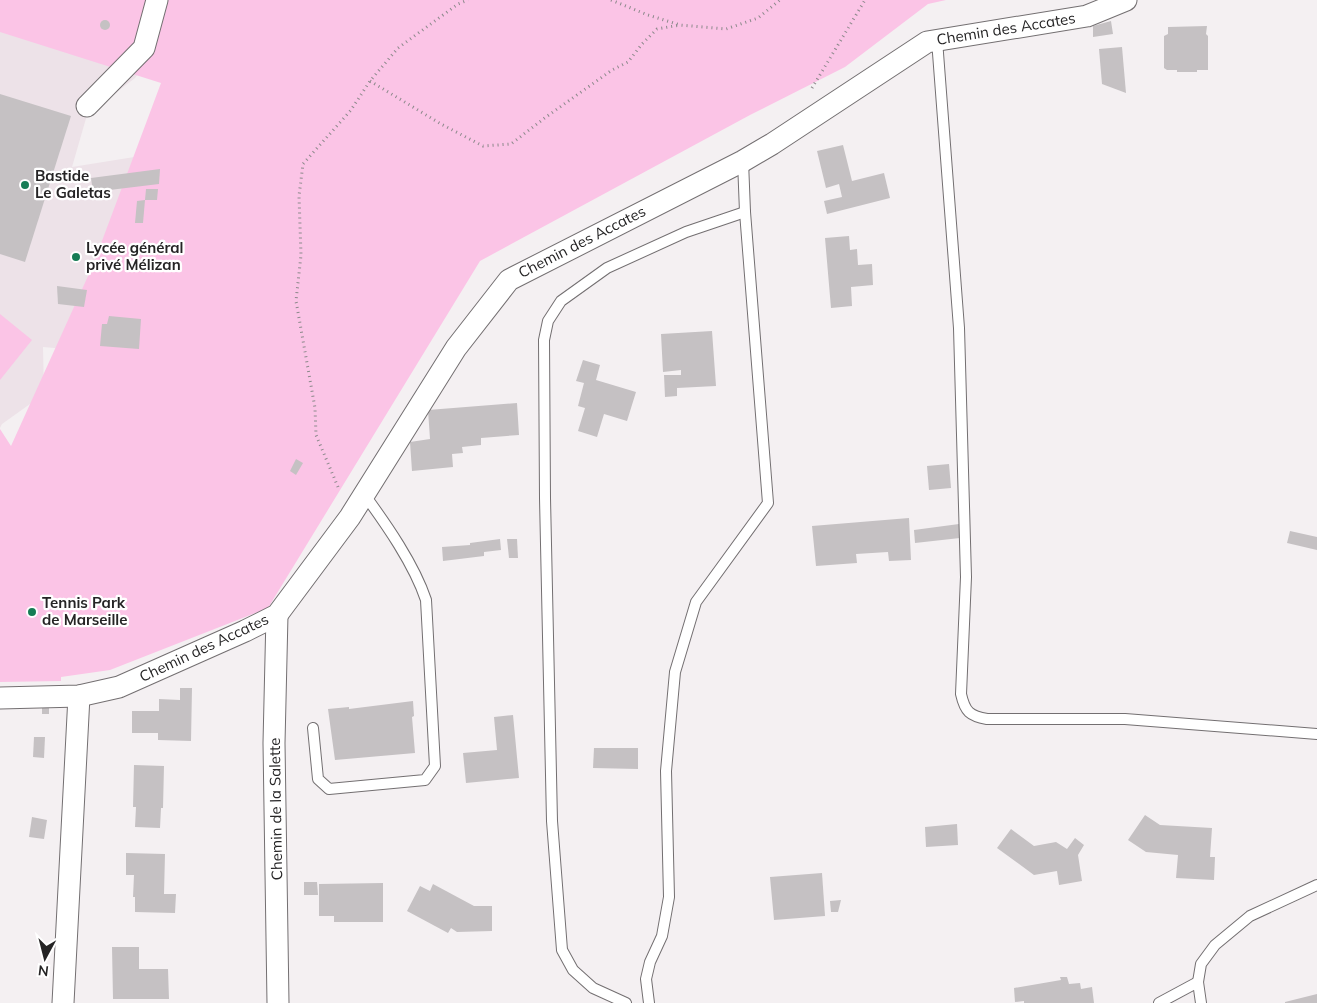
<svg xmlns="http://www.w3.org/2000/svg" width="1317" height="1003" viewBox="0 0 1317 1003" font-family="Mulish,sans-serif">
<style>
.built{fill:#ede2e8}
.green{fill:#fbc4e6}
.building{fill:#c5c1c3}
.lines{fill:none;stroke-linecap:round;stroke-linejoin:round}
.service-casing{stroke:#736f71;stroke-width:12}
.minor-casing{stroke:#736f71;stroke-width:23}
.path{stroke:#8c898b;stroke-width:3;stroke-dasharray:1 4;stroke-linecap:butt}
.service{stroke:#fff;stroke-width:10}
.minor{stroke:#fff;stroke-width:21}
.poi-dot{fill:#167c55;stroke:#fff;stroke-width:2}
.labels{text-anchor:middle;stroke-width:4.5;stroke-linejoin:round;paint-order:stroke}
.street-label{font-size:15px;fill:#252425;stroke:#fff}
.poi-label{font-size:15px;font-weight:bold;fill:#252425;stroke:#fff;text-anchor:start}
</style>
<rect width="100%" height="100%" fill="#f4f0f2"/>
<polygon class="built" points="0,0 165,36 135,78 87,115 72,167 159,153 147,356 43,347 44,394 2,424 0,428"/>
<g class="green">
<polygon points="0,0 946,0 928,4 845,67 750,115 480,261 268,608 110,670 61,677 61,681 0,682 0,429 11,446 93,265 161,83 0,32"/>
<polygon points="0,314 32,340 0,380"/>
</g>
<g class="building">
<circle cx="105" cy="25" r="5"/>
<polygon points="1111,21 1113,34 1093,37 1093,26"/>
<polygon points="1207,26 1206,34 1208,36 1208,70 1197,70 1197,72 1177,72 1177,70 1167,70 1164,68 1164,36 1168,34 1168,27"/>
<polygon points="1122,47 1126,93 1102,84 1099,49"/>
<polygon points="0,94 71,116 25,262 0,254"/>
<polygon points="843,145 852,181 884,173 890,198 827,214 824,201 842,197 839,184 826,188 817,151"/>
<polygon points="160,169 159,184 93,192 91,178"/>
<polygon points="146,189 158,189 157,200 145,200"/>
<polygon points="145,200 143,223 135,223 137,201"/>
<polygon points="849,236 850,250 857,249 858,265 872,264 873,285 851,287 852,306 831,308 825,238"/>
<polygon points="57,286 87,290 84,307 58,304"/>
<polygon points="109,316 141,319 139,349 100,346 102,324 107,324"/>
<polygon points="712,331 716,386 677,388 677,396 665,397 664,375 681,375 681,370 663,372 661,334"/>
<polygon points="583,360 600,365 596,380 636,392 627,421 604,414 597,437 578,431 585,408 578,406 584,383 576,381"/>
<polygon points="517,403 519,435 481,438 481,445 462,447 463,453 452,454 453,467 412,471 410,442 430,439 428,410"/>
<polygon points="296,459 303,463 296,475 290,471"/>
<polygon points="949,464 951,488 929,490 927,466"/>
<polygon points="909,518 911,560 889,561 888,552 856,554 857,563 816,566 812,526"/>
<polygon points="959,524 960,538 915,543 914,530"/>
<polygon points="1290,531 1317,537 1317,550 1287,543"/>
<polygon points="500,539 501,550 484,552 484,556 443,561 442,547 470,545 470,543"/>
<polygon points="507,539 517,539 518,558 509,558"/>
<polygon points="180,688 192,688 191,741 158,740 158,733 132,733 132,711 159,711 159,699 180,700"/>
<polygon points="413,701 414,716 412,717 415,753 335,760 328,709 349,707 349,709"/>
<rect x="42" y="706" width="7" height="8"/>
<polygon points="513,715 519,778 466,783 463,753 497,750 494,717"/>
<polygon points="34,737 45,737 44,758 33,757"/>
<polygon points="594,748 638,748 638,769 593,768"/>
<polygon points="134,765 164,766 163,808 161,808 160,828 135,827 136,807 133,807"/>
<polygon points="1145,815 1160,825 1212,828 1210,857 1215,857 1214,880 1176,878 1178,855 1146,852 1128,840"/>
<polygon points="32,817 47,820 44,839 29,837"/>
<polygon points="957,824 958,845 926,847 925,827"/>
<polygon points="1011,829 1034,846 1056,842 1067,849 1075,838 1084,845 1078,855 1082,881 1059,885 1057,871 1034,875 997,848"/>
<polygon points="126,853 165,854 164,894 176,894 175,913 135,912 135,897 133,897 134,875 126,875"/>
<polygon points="822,873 825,916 774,920 770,877"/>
<polygon points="304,882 317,882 318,895 304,895"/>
<polygon points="383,883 383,922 334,922 334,916 319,916 319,884"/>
<polygon points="433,884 474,906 492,906 492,931 457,932 451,928 448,933 407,911 420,886 430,891"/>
<polygon points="841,900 838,912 831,912 830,901"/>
<polygon points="112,947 139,947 139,969 168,969 169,999 113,999"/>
<polygon points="1060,977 1067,977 1069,984 1080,983 1081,989 1092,987 1094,1003 1024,1003 1024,1001 1015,1002 1014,988 1061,980"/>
<polygon points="1317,994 1317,1003 1285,1003 1285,1002"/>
</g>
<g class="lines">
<defs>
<g id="service">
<path d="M937,40L959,328L966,577L961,694C965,712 970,716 987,719H1125L1317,734"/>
<path d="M313,728L318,779L329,789L425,780L435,766L426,600C414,564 386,524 364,494"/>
<polyline points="626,1003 593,988 573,970 562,950 552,821 545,498 544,340 548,321 561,301 607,268 686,232 745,212"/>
<polyline points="649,1003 646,979 650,962 662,936 669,897 666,771 675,672 696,602 768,503 745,212 743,161"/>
<polyline points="1159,1003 1198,982"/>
<polyline points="1201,1003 1198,982 1201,964 1215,945 1250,916 1317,885"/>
</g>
<g id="minor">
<polyline points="87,106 144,48 157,0"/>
<polyline points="277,615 274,743 278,1003"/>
<polyline points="0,698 79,696 119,687 245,631 277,615 350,517 456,348 509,280 743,161 772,144 927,42 1087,16 1126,0"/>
<polyline points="63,1003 79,696"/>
</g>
</defs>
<use href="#service" class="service-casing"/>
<use href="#minor" class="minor-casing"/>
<g class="path">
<polyline points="611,0 648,15 680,25 726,29 758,18 780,0"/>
<polyline points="370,81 441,124 483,146 511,144 546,117 612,70 628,62 642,44 657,29 680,25"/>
<polyline points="812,88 865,0"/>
<polyline points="338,487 316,435 315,408 296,301 301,255 299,196 303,164 351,110 370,81 398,48 458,4 468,0"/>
</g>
<use href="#service" class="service"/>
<use href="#minor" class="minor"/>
</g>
<g class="poi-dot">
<circle cx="25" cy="185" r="5"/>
<circle cx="76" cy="257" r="5"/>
<circle cx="32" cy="612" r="5"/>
</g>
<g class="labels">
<g class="street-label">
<text transform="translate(1006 29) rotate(-9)" y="5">Chemin des Accates</text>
<text transform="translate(582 242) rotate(-27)" y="5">Chemin des Accates</text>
<text transform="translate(204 648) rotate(-25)" y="5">Chemin des Accates</text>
<text transform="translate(276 809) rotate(-91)" y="5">Chemin de la Salette</text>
</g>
<g class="poi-label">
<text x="35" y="181">Bastide<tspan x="35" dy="17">Le Galetas</tspan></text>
<text x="86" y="253">Lycée général<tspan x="86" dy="17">privé Mélizan</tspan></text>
<text x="42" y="608">Tennis Park<tspan x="42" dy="17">de Marseille</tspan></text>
</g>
</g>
<g transform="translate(45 958) rotate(187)" stroke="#ffffff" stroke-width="4" paint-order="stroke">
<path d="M0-4L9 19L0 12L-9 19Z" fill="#252425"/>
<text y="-8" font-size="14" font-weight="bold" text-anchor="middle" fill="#252425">N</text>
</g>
</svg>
